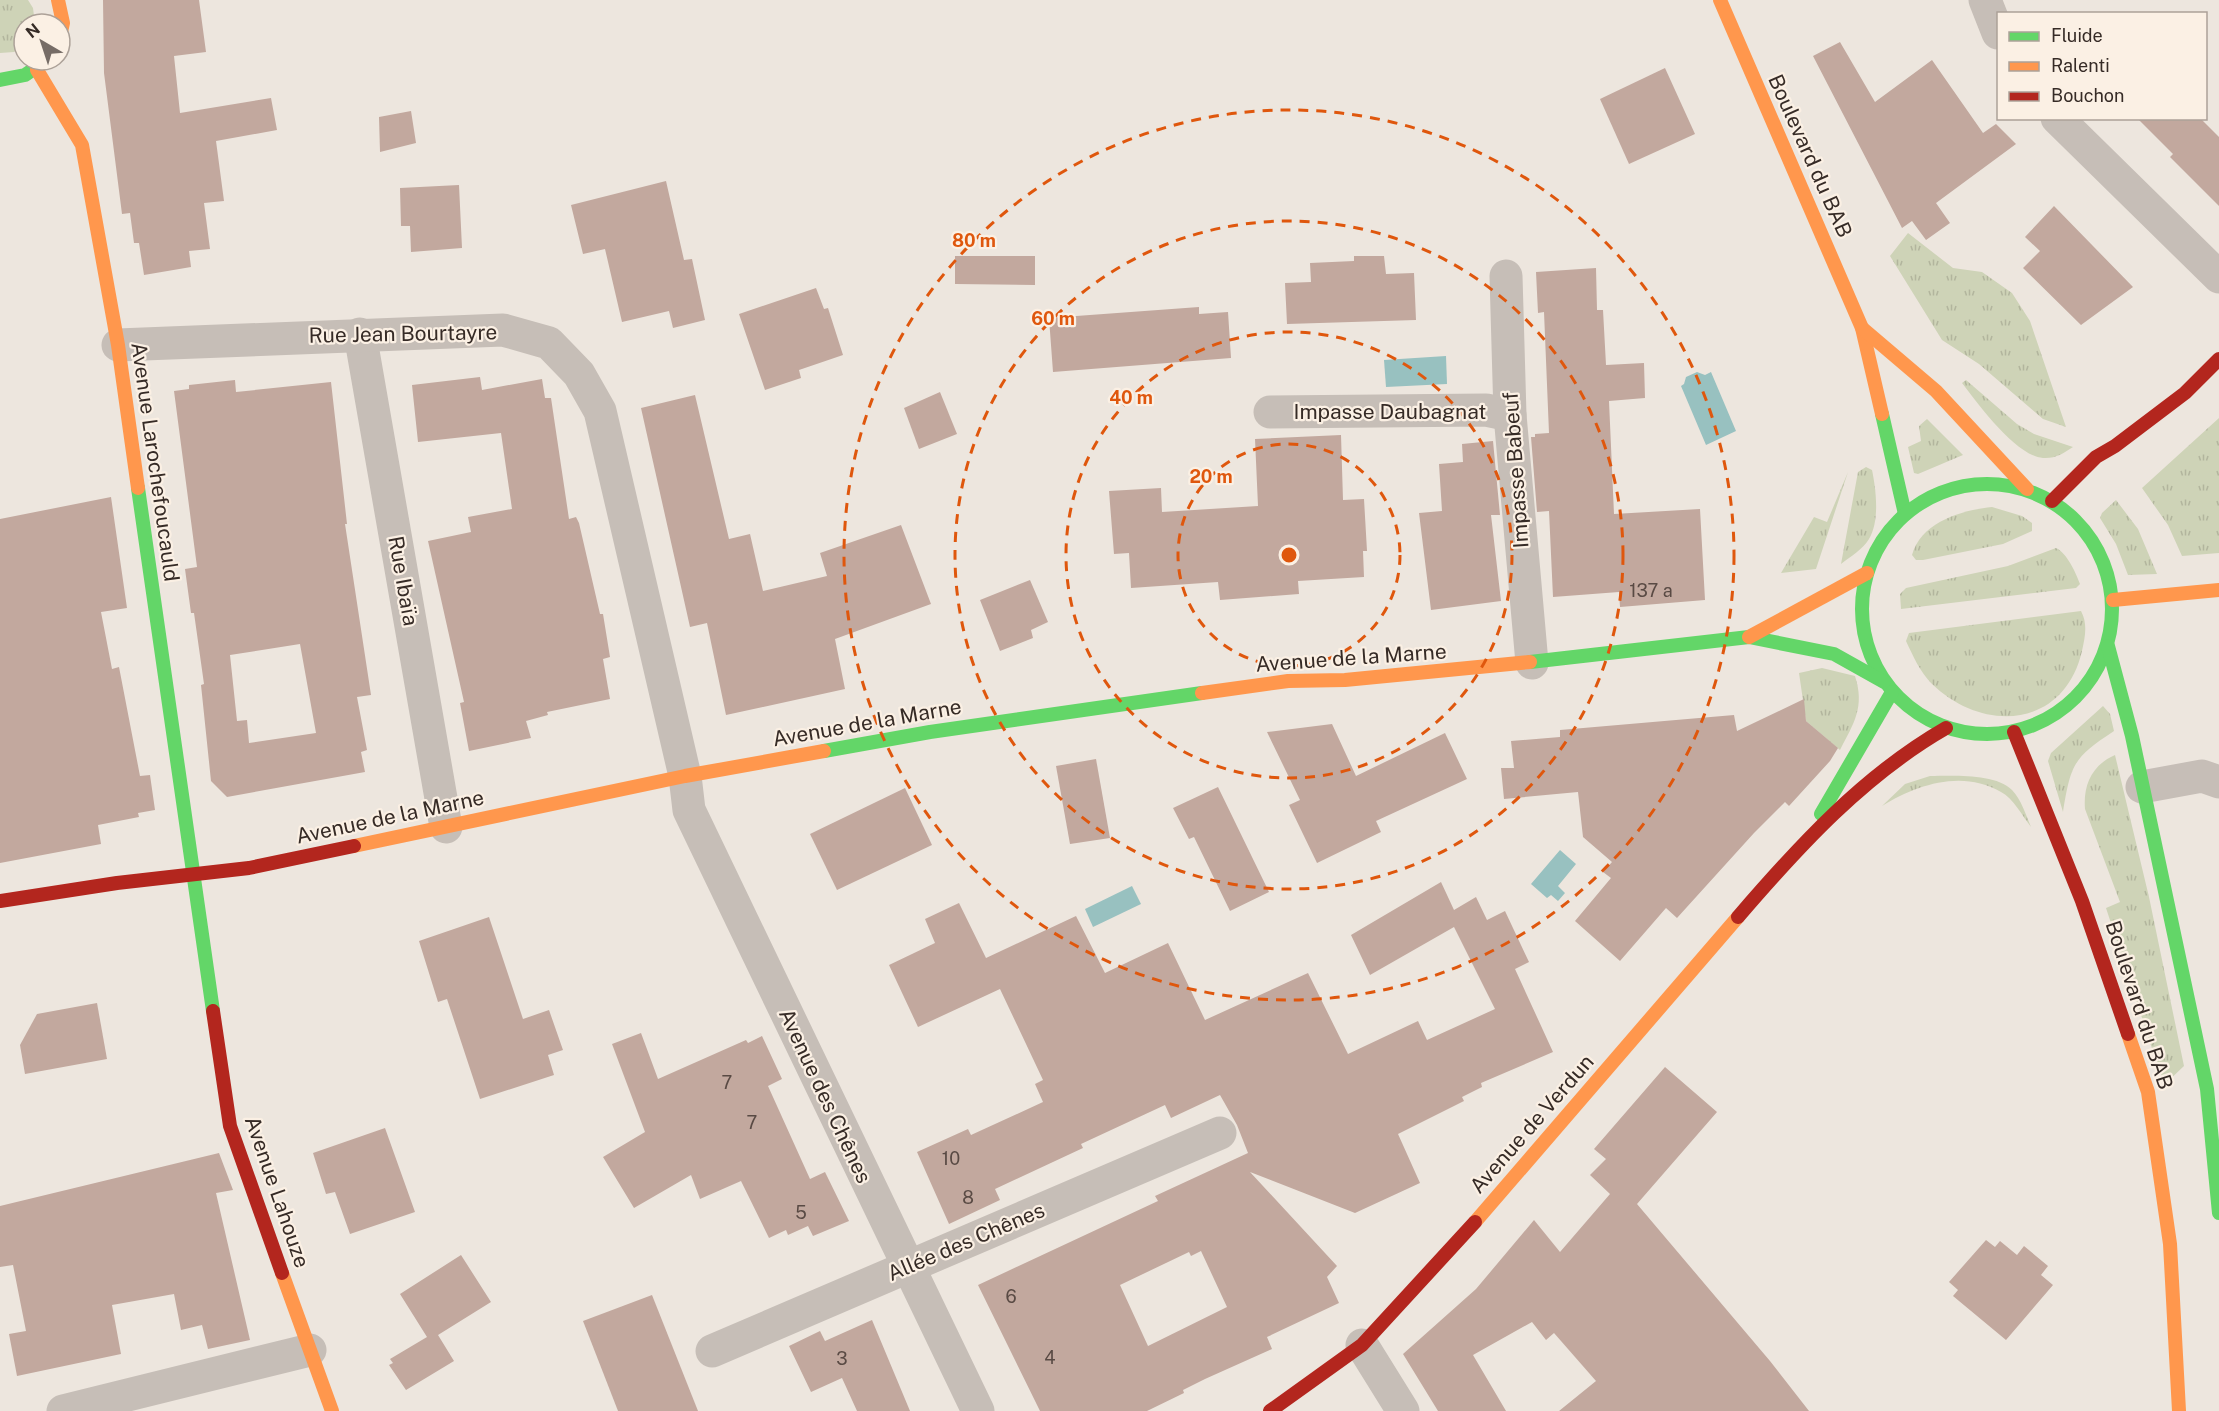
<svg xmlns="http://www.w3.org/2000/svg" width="2219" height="1411" viewBox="0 0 2219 1411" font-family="'Public Sans',sans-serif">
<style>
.grass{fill:url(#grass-tufts)}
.water{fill:#98c1c0}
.building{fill:#c2a89e;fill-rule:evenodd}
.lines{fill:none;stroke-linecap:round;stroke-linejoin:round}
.street{stroke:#c6beb7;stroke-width:33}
.fast{stroke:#63d668;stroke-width:14}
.slow{stroke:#ff974d;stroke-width:14}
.jam{stroke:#b3261e;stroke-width:14}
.ring{fill:none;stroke:#df570d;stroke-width:3;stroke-dasharray:10 8}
.labels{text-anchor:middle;stroke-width:4.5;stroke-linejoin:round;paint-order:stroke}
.number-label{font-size:18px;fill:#594a44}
.street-label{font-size:21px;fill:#362b26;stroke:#fbf0e4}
.centre{fill:#df570d;stroke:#fbf0e4;stroke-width:3}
.ring-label{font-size:18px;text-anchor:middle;font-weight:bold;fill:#df570d;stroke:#fbf0e4;stroke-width:4.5;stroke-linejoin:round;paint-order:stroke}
</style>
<defs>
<pattern id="grass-tufts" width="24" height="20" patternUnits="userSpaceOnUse" patternTransform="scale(1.5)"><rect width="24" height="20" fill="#ced3b7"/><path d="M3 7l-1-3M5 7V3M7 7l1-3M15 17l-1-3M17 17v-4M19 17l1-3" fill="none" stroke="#b2b59d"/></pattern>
</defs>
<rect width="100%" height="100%" fill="#ede6de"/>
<g class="grass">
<polygon points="0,0 28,0 33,8 35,24 24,24 24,46 14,52 0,53"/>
<polygon points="1908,233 1953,268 1982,272 2012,293 2030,321 2066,427 2043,419 1979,364 1942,340 1890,256"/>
<path d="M1966,380L2017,424L2034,434L2073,447C2064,453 2055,459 2043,458C2016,456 1978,404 1962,383Z"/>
<polygon points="2219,418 2219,553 2182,556 2168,525 2142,488"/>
<polygon points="1927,419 1963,455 1918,474 1914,473 1908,447 1921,441 1919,426"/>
<path d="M1866,467L1872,470C1876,489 1880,521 1869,539C1863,549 1850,557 1841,564L1858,472Z"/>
<polygon points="1848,472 1816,569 1781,573 1814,517 1827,522"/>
<polygon points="2116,500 2138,529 2157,574 2128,575 2116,544 2100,518 2102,513"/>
<path d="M1992,507L2022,516L2032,523V531L2003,544L1923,560H1916L1912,555C1921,522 1962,510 1992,507Z"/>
<path d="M2056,548C2067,553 2076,573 2080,584L2076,588L1901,609L1900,594L1906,588L2008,566Z"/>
<path d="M2081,611C2088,624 2085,637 2082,651C2064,728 1984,734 1932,684C1920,672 1913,656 1906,641L1909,633Z"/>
<path d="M1822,668L1855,676C1865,707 1854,723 1840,750L1806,721L1799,673Z"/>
<path d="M2103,706L2110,714L2114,731C2073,758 2071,764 2063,812L2048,761L2051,753Z"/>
<path d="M2115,755L2149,897L2184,1066L2164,1085L2106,908L2120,902L2085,809C2083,785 2092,765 2115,755Z"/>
<path d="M1930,776C1952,776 1995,773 2012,790C2021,799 2026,815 2031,827C2023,817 2013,798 2001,792C1962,769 1916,785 1882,806L1905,784Z"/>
</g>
<g class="water">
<polygon points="1446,356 1447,384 1386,387 1384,360"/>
<polygon points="1697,372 1705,375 1711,372 1736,431 1706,445 1681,386 1684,384 1686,377"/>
<polygon points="1560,850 1576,864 1558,886 1565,893 1558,901 1551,895 1547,898 1531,884"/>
<polygon points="1132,886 1141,904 1093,927 1085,909"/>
</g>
<g class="building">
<polygon points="103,0 199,0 206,52 174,56 180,113 271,98 277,130 216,141 224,201 204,203 210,249 189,251 191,267 144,275 139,243 134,243 130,213 122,214 104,73"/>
<polygon points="1840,42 1875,102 1932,60 1983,133 1996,124 2016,144 1936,203 1950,223 1926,240 1912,221 1902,228 1813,56"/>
<polygon points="1665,68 1695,134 1629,164 1600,99"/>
<polygon points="411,111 416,143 380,152 379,117"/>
<polygon points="2137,118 2200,118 2219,137 2219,206 2170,157 2173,154"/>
<polygon points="666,181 684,260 692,259 705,320 673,328 669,311 622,322 605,249 583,254 571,205"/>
<polygon points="459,185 462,248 411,252 410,226 401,226 400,188"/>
<polygon points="2054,206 2133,287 2081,325 2023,268 2040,251 2025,237"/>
<polygon points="955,256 1035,256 1035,285 955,284"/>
<polygon points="1354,256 1384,256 1386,274 1414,273 1416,320 1287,324 1285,283 1311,282 1310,263 1354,261"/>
<polygon points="1596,268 1597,310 1603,310 1606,365 1644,363 1645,398 1609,401 1614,514 1700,509 1705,600 1620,607 1619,592 1553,597 1549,511 1537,512 1531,437 1535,437 1535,434 1549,433 1544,312 1538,313 1536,272"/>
<polygon points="816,288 824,309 828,308 843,355 799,370 801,378 765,390 739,314"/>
<polygon points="1199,307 1199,314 1228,312 1231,358 1053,372 1049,318"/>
<polygon points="480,377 482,390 542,379 545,398 551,398 569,519 576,517 579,523 600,614 603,614 610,657 603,659 610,699 547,712 548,715 526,721 531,738 469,751 460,703 464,702 428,541 471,532 468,517 512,509 501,433 418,442 412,385"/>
<path d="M235,380L236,392L331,382L347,524H345L371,695L357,697L367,750L361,752L365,772L227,797L211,781L201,685L204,684L194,613H191L185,569L197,567L174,391L189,389V385ZM300,644L316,733L249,743L247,720L237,721L230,655Z"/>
<polygon points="940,392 957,434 919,449 904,408"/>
<polygon points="695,395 729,539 750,534 763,591 827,576 820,553 901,525 931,604 835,639 845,689 726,715 707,623 690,627 641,408"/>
<polygon points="1341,435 1343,500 1364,499 1367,551 1363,551 1364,577 1298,581 1299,594 1220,600 1218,582 1131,588 1129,553 1114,554 1109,491 1161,488 1162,512 1258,506 1255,439"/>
<polygon points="1493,441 1500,515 1491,515 1501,601 1431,610 1419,513 1442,511 1439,464 1463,462 1462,444"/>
<polygon points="111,497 127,608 101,612 112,669 119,667 140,776 150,775 155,810 138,813 139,817 98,825 101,844 0,863 0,519"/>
<polygon points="1030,580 1048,622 1031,630 1033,638 1000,651 980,600"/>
<polygon points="1804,699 1806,721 1838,748 1830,761 1789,806 1785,802 1754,833 1677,918 1666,908 1620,961 1575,921 1611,878 1603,872 1612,862 1583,837 1578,792 1504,799 1501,768 1514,768 1511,741 1560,737 1560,730 1734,715 1737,731"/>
<polygon points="1332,724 1356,776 1445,733 1467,779 1376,821 1381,832 1317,863 1289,805 1300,800 1267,732"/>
<polygon points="1096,759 1110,838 1070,844 1056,766"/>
<polygon points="1218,787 1269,892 1230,911 1194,837 1189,839 1173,808"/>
<polygon points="905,788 932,845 837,890 810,834"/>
<path d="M1441,882L1454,910L1476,897L1487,920L1505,911L1529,962L1515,969L1553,1052L1481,1083L1482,1087L1462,1097L1464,1101L1398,1134L1420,1183L1355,1213L1250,1172L1337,1266L1327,1277L1339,1303L1267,1337L1272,1349L1205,1379L1183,1390L1184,1393L1147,1411H1040L978,1285L1158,1201L1155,1196L1248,1153L1237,1125L1220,1095L1171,1118L1165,1105L1081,1144L1083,1148L995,1189L1000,1200L949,1224L917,1152L968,1129L971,1135L1043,1102L1035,1084L1043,1080L1000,989L918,1027L889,965L935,943L925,919L959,903L986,958L1076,916L1105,973L1168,943L1205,1020L1308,973L1348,1054L1418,1021L1427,1040L1495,1009L1454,927L1370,975L1351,935ZM1201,1251L1227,1307L1148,1346L1120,1285L1189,1252L1191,1256Z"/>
<polygon points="489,917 523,1019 549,1010 563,1050 548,1055 554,1075 480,1099 447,999 438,1002 419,941"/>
<polygon points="97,1003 107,1059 25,1074 20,1045 37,1014"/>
<polygon points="641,1033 658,1079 746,1040 748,1043 762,1036 782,1079 768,1086 810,1179 825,1172 849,1221 813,1236 808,1226 788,1235 786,1230 769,1238 741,1181 700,1199 691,1175 634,1208 603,1157 645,1132 612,1044"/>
<polygon points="1665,1067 1717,1112 1637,1204 1770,1361 1809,1411 1559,1411 1596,1381 1554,1333 1546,1340 1532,1322 1473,1355 1506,1411 1438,1411 1403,1354 1476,1289 1534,1220 1560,1252 1610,1194 1590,1175 1606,1159 1594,1149"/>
<polygon points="385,1128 415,1212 350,1234 335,1192 326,1194 313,1153"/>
<polygon points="219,1153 233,1190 216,1193 250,1340 208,1349 202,1325 181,1330 174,1294 112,1305 121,1354 17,1376 9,1334 26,1331 13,1265 0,1267 0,1206"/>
<polygon points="1986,1240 1995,1247 2000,1241 2017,1255 2024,1246 2048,1266 2041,1275 2053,1285 2006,1340 1953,1296 1958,1290 1949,1282"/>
<polygon points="461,1255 491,1302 438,1335 454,1361 406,1390 389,1365 393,1363 390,1359 427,1337 400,1294"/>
<polygon points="652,1295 698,1411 618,1411 583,1321"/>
<polygon points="872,1320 910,1411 857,1411 842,1378 811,1392 789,1346 820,1331 825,1341"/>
</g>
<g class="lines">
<g class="street">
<polyline points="1985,0 1998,33"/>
<polyline points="2057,118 2219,277"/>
<polyline points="1506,276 1510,415 1532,663"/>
<polyline points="360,334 446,827"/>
<polyline points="118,345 503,330 549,343 579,374 600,411 685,776 689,810 978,1411"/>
<polyline points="1270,412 1486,410 1510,415"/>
<polyline points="2142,787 2202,776 2219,782"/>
<polyline points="1362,1345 1403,1411"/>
<polyline points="712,1351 1220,1133"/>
<polyline points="63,1411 310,1350"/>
</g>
<g class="fast">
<polyline points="0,80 25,75 47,60"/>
<polyline points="1882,414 1905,514"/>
<circle cx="1987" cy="609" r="125"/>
<polyline points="138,488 213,1011"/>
<polyline points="2108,646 2132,736 2207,1089 2219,1213"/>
<polyline points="1530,662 1749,637 1834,654 1884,682"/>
<polyline points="824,751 930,732 1202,693"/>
<polyline points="1821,814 1892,692"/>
</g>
<g class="slow">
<polyline points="58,0 63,23 60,36"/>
<polyline points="1720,0 1862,328 1882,414"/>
<polyline points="37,70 82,145 118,345 138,488"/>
<polyline points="1862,328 1936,391 2027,489"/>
<polyline points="2113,600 2219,590"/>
<polyline points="1749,637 1867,573"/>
<polyline points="1202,693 1288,681 1345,680 1530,662"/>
<polyline points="354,846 685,776 824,751"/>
<polyline points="2128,1034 2148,1092 2170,1244 2179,1411"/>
<polyline points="1475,1222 1738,917"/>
<polyline points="282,1273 332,1411"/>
</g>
<g class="jam">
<polyline points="2052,501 2096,457 2115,446 2185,393 2219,359"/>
<polyline points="2014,732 2082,901 2128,1034"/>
<polyline points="0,901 117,883 249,868 354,846"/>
<path d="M1738,917C1799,846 1864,775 1946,728"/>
<polyline points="213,1011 230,1126 282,1273"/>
<polyline points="1270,1411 1362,1345 1475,1222"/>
</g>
</g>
<g class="ring">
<circle cx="1289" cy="555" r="111"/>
<circle cx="1289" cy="555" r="223"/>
<circle cx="1289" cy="555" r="334"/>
<circle cx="1289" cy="555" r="445"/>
</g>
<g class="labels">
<g class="number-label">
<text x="1651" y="597">137 a</text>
<text x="727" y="1089">7</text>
<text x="752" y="1129">7</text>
<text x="951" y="1165">10</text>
<text x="968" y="1204">8</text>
<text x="801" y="1219">5</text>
<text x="1011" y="1303">6</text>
<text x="1050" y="1364">4</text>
<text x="842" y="1365">3</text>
</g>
<g class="street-label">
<text transform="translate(1810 156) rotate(66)" y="7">Boulevard du BAB</text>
<text transform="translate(403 334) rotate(-1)" y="7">Rue Jean Bourtayre</text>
<text x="1390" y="419">Impasse Daubagnat</text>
<text transform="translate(155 462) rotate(82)" y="7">Avenue Larochefoucauld</text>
<text transform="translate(1516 470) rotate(-94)" y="7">Impasse Babeuf</text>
<text transform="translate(403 581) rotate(80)" y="7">Rue Ibaïa</text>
<text transform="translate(1351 658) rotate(-4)" y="7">Avenue de la Marne</text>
<text transform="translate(867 723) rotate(-10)" y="7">Avenue de la Marne</text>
<text transform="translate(390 817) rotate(-12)" y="7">Avenue de la Marne</text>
<text transform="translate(2139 1005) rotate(72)" y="7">Boulevard du BAB</text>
<text transform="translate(825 1096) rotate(65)" y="7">Avenue des Chênes</text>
<text transform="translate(1532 1124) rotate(-49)" y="7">Avenue de Verdun</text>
<text transform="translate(277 1192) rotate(71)" y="7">Avenue Lahouze</text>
<text transform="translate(966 1242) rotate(-23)" y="7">Allée des Chênes</text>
</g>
</g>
<circle cx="1289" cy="555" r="9" class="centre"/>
<g class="ring-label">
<text x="974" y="247">80 m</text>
<text x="1053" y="325">60 m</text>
<text x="1131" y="404">40 m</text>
<text x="1211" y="483">20 m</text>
</g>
<rect x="1997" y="12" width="210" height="108" fill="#fbf0e4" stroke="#aca198" stroke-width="1.5"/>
<rect x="2009" y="32" width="30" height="9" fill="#63d668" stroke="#aca198" stroke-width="1.5"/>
<text x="2051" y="42" font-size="18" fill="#362b26">Fluide</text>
<rect x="2009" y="62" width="30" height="9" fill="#ff974d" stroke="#aca198" stroke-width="1.5"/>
<text x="2051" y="72" font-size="18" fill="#362b26">Ralenti</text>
<rect x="2009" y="92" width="30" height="9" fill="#b3261e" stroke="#aca198" stroke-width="1.5"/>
<text x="2051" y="102" font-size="18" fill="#362b26">Bouchon</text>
<g transform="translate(42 42) rotate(321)"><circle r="28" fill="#fbf0e4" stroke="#aca198" stroke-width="1.5"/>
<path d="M0-4.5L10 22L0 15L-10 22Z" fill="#766c66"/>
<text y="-9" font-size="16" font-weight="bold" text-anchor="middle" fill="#362b26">N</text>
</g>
</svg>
